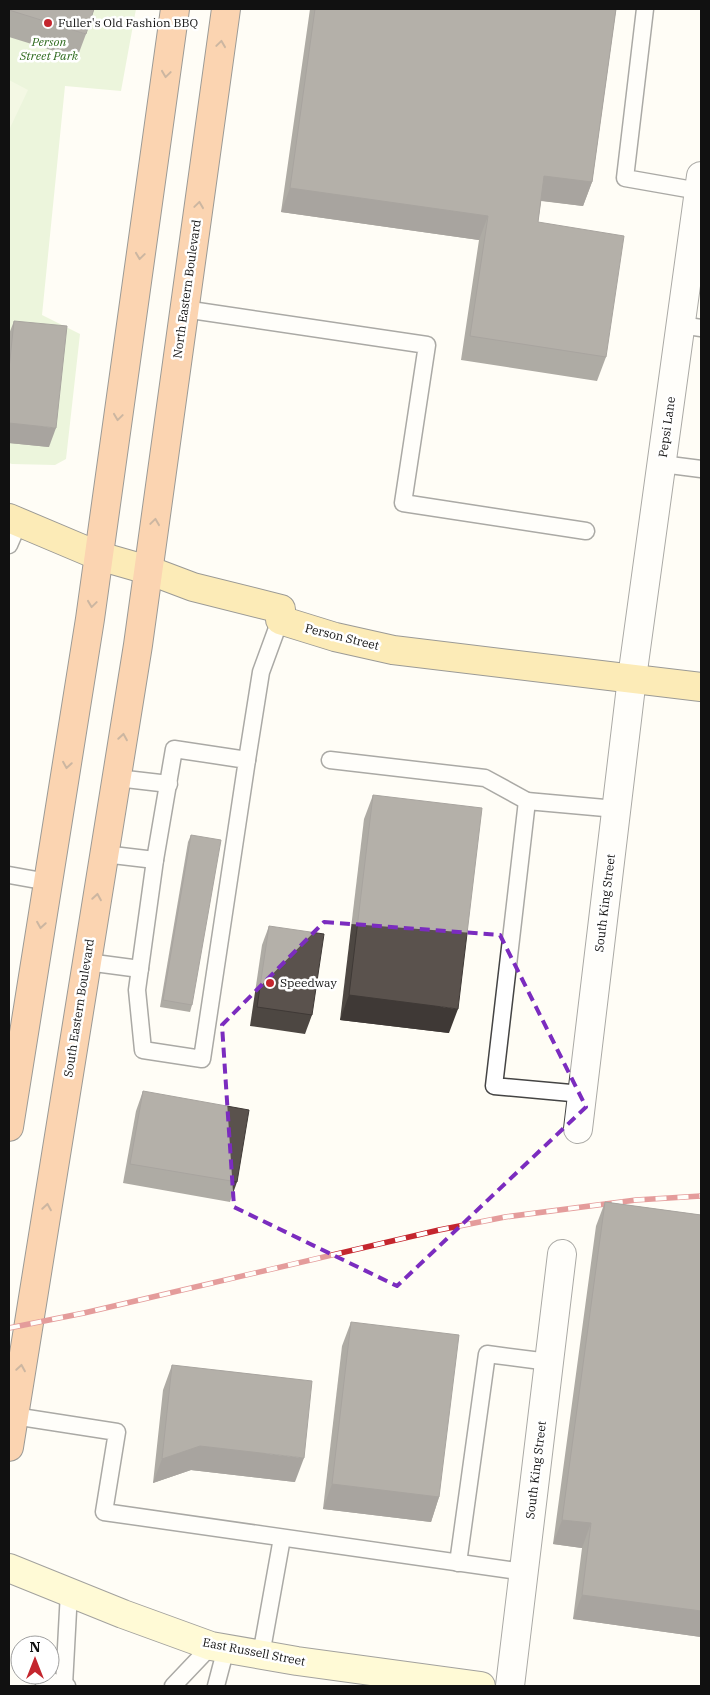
<svg xmlns="http://www.w3.org/2000/svg" width="710" height="1695" viewBox="0 0 710 1695" font-family="'IBM Plex Serif',serif">
<style>
.green{fill:#d5ebbd}
.pitch{fill:#e6f2cf}
.lines{fill:none;stroke-linecap:round;stroke-linejoin:round}
.lane-casing{stroke:#444;stroke-width:19}
.street-casing{stroke:#444;stroke-width:30}
.secondary-casing{stroke:#333;stroke-width:30}
.primary-casing{stroke:#222;stroke-width:30}
.highway-casing{stroke:#222;stroke-width:30}
.lane{stroke:#fff;stroke-width:16}
.street{stroke:#fff;stroke-width:28}
.secondary{stroke:#fff6b0;stroke-width:28}
.primary{stroke:#f9d66b;stroke-width:28}
.highway{stroke:#f5a25d;stroke-width:28}
.rail-casing{stroke:#c4262e;stroke-width:5.5}
.rail{stroke:#fff;stroke-width:4;stroke-dasharray:11;stroke-linecap:butt}
.wall{fill:#4d4742}
.shaded-wall{fill:#3f3936}
.building{fill:#5a524d;stroke:#3f3936}
.oneway{stroke:#8e613b}
.marked{fill:none;stroke:#7b2cbf;stroke-width:4;stroke-dasharray:10 6;stroke-linejoin:round}
.poi-dot{fill:#c4262e;stroke:#fff;stroke-width:2}
.labels{text-anchor:middle;stroke-width:5;stroke-linejoin:round;paint-order:stroke}
.poi-label{font-size:12px;fill:#111;stroke:#fff;text-anchor:start}
.park-label{font-size:12px;font-style:italic;fill:#2f6b1f;stroke:#fff}
.street-label{font-size:12px;fill:#111;stroke:#fff}
</style>
<rect width="100%" height="100%" fill="#fffdf5"/>
<polygon class="green" points="9,9 136,9 121,91 65,86 42,315 80,334 66,459 55,465 12,464 9,463"/>
<polygon class="pitch" points="9,80 28,90 9,130"/>
<g class="lines">
<defs>
<g id="lane">
<polyline points="645,9 625,178 699,191"/>
<polyline points="184,309 427,345 403,503 586,531"/>
<polyline points="681,325 701,328"/>
<polyline points="662,464 701,469"/>
<polyline points="9,545 19,522"/>
<polygon points="174,749 247,760 202,1059 143,1050 137,990 155,860"/>
<polyline points="247,760 261,672 280,620"/>
<polyline points="330,760 485,778 527,801"/>
<polyline points="117,778 169,784"/>
<polyline points="104,854 155,860"/>
<polyline points="9,875 48,882"/>
<polyline points="87,962 140,969"/>
<polyline points="582,1094 494,1086 527,801 616,809"/>
<polyline points="14,1416 117,1432 104,1512 524,1572"/>
<polyline points="458,1563 487,1354 549,1362"/>
<polyline points="261,1655 282,1538"/>
<polyline points="64,1685 69,1592"/>
<polyline points="44,1686 45,1679 67,1686"/>
<polyline points="173,1686 211,1646"/>
<polyline points="216,1686 226,1648"/>
</g>
<g id="street">
<polyline points="578,1129 632,678 701,176"/>
<polyline points="510,1686 562,1254"/>
</g>
<polyline id="secondary" points="9,1568 123,1614 211,1646 297,1661 481,1686"/>
<polyline id="primary" points="9,518 99,556 148,570 193,587 281,609 280,620 335,637 393,650 701,687"/>
<g id="highway">
<polyline points="9,1127 90,619 175,9"/>
<polyline points="9,1447 138,645 226,9"/>
</g>
</defs>
<use href="#lane" class="lane-casing"/>
<use href="#street" class="street-casing"/>
<use href="#secondary" class="secondary-casing"/>
<use href="#primary" class="primary-casing"/>
<use href="#highway" class="highway-casing"/>
<use href="#lane" class="lane"/>
<use href="#street" class="street"/>
<use href="#secondary" class="secondary"/>
<use href="#primary" class="primary"/>
<use href="#highway" class="highway"/>
<defs>
<polyline id="rail" points="9,1328 84,1313 439,1230 505,1217 636,1200 701,1196"/>
</defs>
<use href="#rail" class="rail-casing"/>
<use href="#rail" class="rail"/>
</g>
<g class="wall">
<polygon points="9,9 86,34 77,58 9,37"/>
<polygon points="310,9 616,9 592,182 583,206 541,201 538,222 606,357 597,381 461,360 479,240 281,212"/>
<polygon points="14,321 49,447 9,443 9,334"/>
<polygon points="373,795 449,1033 340,1020 364,819"/>
<polygon points="191,835 192,1005 190,1012 160,1007 188,842"/>
<polygon points="269,926 312,1015 305,1034 250,1026 262,945"/>
<polygon points="143,1091 237,1182 230,1202 123,1183 136,1111"/>
<polygon points="605,1202 701,1215 701,1637 573,1619 582,1548 553,1544 596,1226"/>
<polygon points="351,1322 439,1497 431,1522 323,1509 342,1346"/>
<polygon points="172,1365 295,1482 191,1470 153,1483 163,1390"/>
</g>
<g class="shaded-wall">
<polygon points="544,176 592,182 583,206 536,200"/>
<polygon points="290,188 488,216 479,240 281,212"/>
<polygon points="9,423 56,428 49,447 9,443"/>
<polygon points="349,995 458,1009 449,1033 340,1020"/>
<polygon points="200,1446 304,1458 295,1482 191,1470 153,1483 162,1459"/>
<polygon points="332,1484 439,1497 431,1522 323,1509"/>
<polygon points="562,1520 591,1523 582,1548 553,1544"/>
<polygon points="582,1595 701,1611 701,1637 573,1619"/>
</g>
<g class="building">
<polygon points="9,9 94,9 86,34 9,10"/>
<polygon points="315,9 616,9 592,182 544,176 538,222 624,236 606,357 470,336 488,216 290,188"/>
<polygon points="14,321 67,326 56,428 9,423 9,369"/>
<polygon points="373,795 482,808 458,1009 349,995"/>
<polygon points="191,835 221,840 192,1005 163,1000"/>
<polygon points="269,926 324,934 312,1015 257,1007"/>
<polygon points="143,1091 249,1110 237,1182 130,1164"/>
<polygon points="605,1202 701,1215 701,1611 582,1595 591,1523 562,1520"/>
<polygon points="351,1322 459,1335 439,1497 332,1484"/>
<polygon points="172,1365 312,1381 304,1458 200,1446 162,1459"/>
</g>
<defs><path id="oneway-chevron" d="M-2-3.5L2.5 0L-2 3.5" fill="none" stroke-width="1.6" stroke-linecap="round" stroke-linejoin="round" transform="scale(1.25)"/></defs>
<g class="oneway">
<use href="#oneway-chevron" transform="translate(221 44) rotate(-82)"/>
<use href="#oneway-chevron" transform="translate(166 74) rotate(98)"/>
<use href="#oneway-chevron" transform="translate(199 205) rotate(-82)"/>
<use href="#oneway-chevron" transform="translate(140 256) rotate(98)"/>
<use href="#oneway-chevron" transform="translate(118 417) rotate(98)"/>
<use href="#oneway-chevron" transform="translate(155 522) rotate(-82)"/>
<use href="#oneway-chevron" transform="translate(92 604) rotate(98)"/>
<use href="#oneway-chevron" transform="translate(123 737) rotate(-81)"/>
<use href="#oneway-chevron" transform="translate(67 765) rotate(99)"/>
<use href="#oneway-chevron" transform="translate(97 897) rotate(-81)"/>
<use href="#oneway-chevron" transform="translate(41 925) rotate(99)"/>
<use href="#oneway-chevron" transform="translate(47 1207) rotate(-81)"/>
<use href="#oneway-chevron" transform="translate(21 1368) rotate(-81)"/>
</g>
<path d="M0 0H710V1695H0ZM324,922L500,935L586,1107L397,1286L234,1207L222,1025Z" fill="#fffdf5" fill-opacity=".55" fill-rule="evenodd"/>
<path class="marked" d="M324,922L500,935L586,1107L397,1286L234,1207L222,1025Z"/>
<g class="poi-dot">
<circle cx="48" cy="23" r="5"/>
<circle cx="270" cy="983" r="5"/>
</g>
<g class="labels">
<g class="poi-label">
<text x="58" y="27">Fuller's Old Fashion BBQ</text>
<text x="280" y="987">Speedway</text>
</g>
<g class="park-label">
<text x="49" y="46">Person<tspan x="49" dy="14">Street Park</tspan></text>
</g>
<g class="street-label">
<text transform="translate(187 289) rotate(-82)" y="4">North Eastern Boulevard</text>
<text transform="translate(667 427) rotate(-82)" y="4">Pepsi Lane</text>
<text transform="translate(342 637) rotate(14)" y="4">Person Street</text>
<text transform="translate(605 903) rotate(-83)" y="4">South King Street</text>
<text transform="translate(79 1008) rotate(-81)" y="4">South Eastern Boulevard</text>
<text transform="translate(536 1470) rotate(-83)" y="4">South King Street</text>
<text transform="translate(254 1652) rotate(11)" y="4">East Russell Street</text>
</g>
</g>
<rect width="710" height="1695" fill="none" stroke="#111111" stroke-width="20"/>
<g transform="translate(35 1660)"><circle r="24" fill="#ffffff" stroke="#a0a0a0"/>
<path d="M0-4L9 19L0 12L-9 19Z" fill="#c4262e"/>
<text y="-8" font-size="14" font-weight="bold" text-anchor="middle" fill="#111111">N</text>
</g>
</svg>
